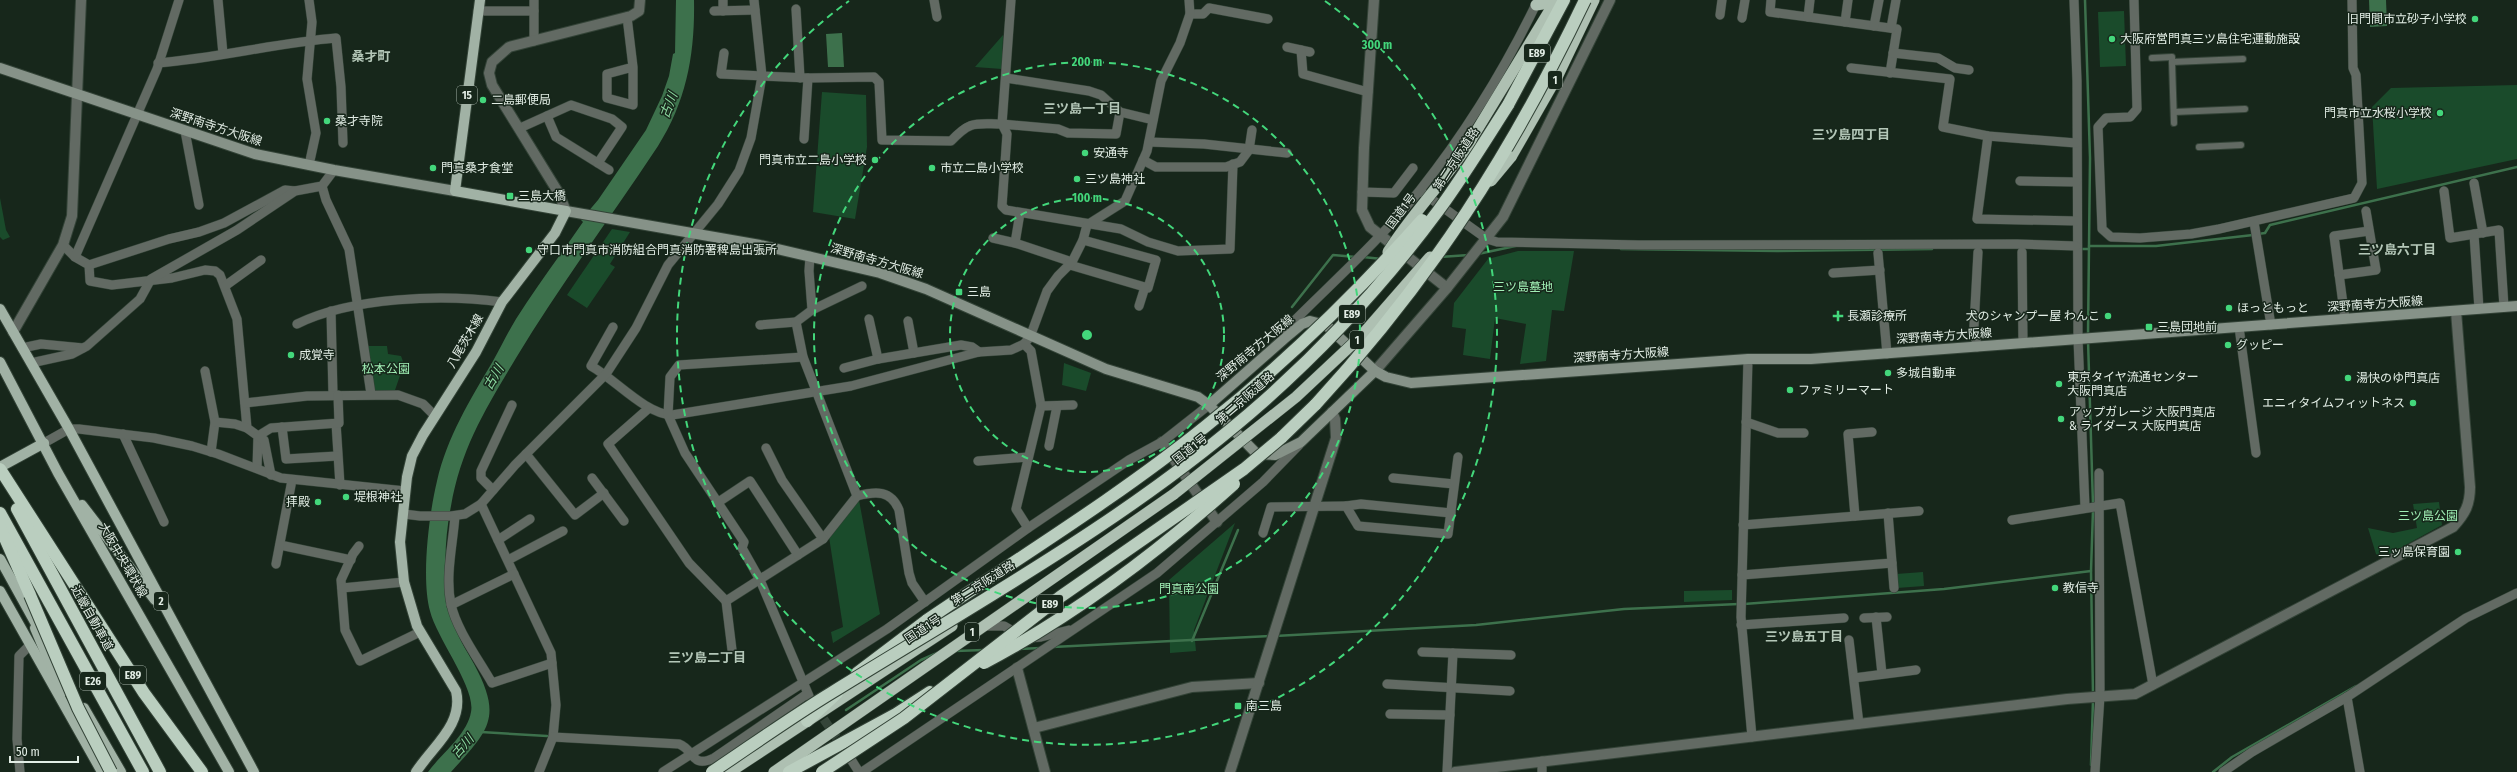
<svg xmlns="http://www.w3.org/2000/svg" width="2517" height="772" viewBox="0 0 2517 772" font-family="'Fira Sans Condensed','Noto Sans JP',sans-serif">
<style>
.green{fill:#1a4b2b}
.water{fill:#3d714c}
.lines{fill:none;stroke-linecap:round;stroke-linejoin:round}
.stream{stroke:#3d714c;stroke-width:2.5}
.minor-tunnel{stroke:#354539;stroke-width:9;stroke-dasharray:9 4.5;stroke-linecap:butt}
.pedestrian-casing{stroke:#334337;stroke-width:8}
.minor-casing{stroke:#334337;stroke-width:10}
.tertiary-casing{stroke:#334337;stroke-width:12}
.secondary-casing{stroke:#334337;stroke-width:12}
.primary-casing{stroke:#334337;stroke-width:12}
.trunk-casing{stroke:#334337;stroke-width:12}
.motorway-casing{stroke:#334337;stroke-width:14}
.pedestrian{stroke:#626a63;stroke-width:6}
.minor{stroke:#626a63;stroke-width:9}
.tertiary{stroke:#626a63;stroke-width:10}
.secondary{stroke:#869288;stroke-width:10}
.primary{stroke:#a1b2a5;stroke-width:10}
.trunk{stroke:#aec0b2;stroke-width:11}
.motorway{stroke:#bacebf;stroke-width:12}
.trunk-bridge-casing{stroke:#334337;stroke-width:12;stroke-linecap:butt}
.motorway-bridge-casing{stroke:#334337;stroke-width:14;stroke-linecap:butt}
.trunk-bridge{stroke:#aec0b2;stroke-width:11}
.motorway-bridge{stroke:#bacebf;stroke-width:12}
.ring{fill:none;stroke:#43d77b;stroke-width:2;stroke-dasharray:7 5}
.poi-dot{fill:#43d77b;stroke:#17271b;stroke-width:1.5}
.labels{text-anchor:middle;stroke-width:3;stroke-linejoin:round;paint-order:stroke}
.shield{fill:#17271b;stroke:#a5b2a8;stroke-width:1}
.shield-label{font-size:11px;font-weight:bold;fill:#e2ede5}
.poi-label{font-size:12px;fill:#e2ede5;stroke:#17271b;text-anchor:start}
.street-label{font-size:12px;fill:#e2ede5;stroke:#17271b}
.park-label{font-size:12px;fill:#a1f0b6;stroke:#17271b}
.neighbourhood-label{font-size:13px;font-weight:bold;fill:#b4c7b8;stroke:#17271b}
.water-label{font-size:13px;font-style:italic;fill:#8bd9a0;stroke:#17271b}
.centre{fill:#43d77b;stroke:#17271b;stroke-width:2}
.ring-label{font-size:12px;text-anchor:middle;font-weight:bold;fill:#43d77b;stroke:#17271b;stroke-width:3;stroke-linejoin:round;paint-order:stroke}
</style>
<rect width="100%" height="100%" fill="#17271b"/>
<g class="green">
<polygon points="2124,11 2126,66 2100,67 2098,12"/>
<polygon points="1003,35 1002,69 975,67"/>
<polygon points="2517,85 2517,159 2377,189 2372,107 2391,88"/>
<polygon points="822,92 866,95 867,147 855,219 813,212"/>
<polygon points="0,198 6,230 10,237 3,240 0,237"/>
<polygon points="612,229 630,232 610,264 615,267 587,308 567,295"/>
<polygon points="1518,251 1574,251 1564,311 1552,310 1546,361 1520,364 1526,324 1495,318 1490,359 1463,355 1466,329 1452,327 1454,303 1488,259"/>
<polygon points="367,346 387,346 388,354 401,356 404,364 394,393 373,391"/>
<polygon points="1064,363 1091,373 1086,391 1062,385"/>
<polygon points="859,500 880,614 833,643 831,632 843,627 829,537"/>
<polygon points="2439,502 2442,525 2382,558 2376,554 2368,528 2393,533 2417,528 2413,504"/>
<polygon points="1235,523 1194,630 1196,651 1170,653 1169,580"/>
<polygon points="1923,572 1924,586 1897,588 1896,574"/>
<polygon points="1732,590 1732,600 1684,602 1684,591"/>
</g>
<g class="water">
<path d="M676,0H694C695,53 687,100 658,146C611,217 560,285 516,358C486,408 461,448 451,506C443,546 443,590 456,629C460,641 468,653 474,664C503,718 489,730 451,772H428C441,754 467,735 471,712C476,688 437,639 430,611C421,578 429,514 437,481C447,437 470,400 493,361C501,347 508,332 516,319C537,286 561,254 583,222L581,220L598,200L646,130L662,96L669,76L673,54L675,53Z"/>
<polygon points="2369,0 2386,0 2387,26 2370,27"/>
<polygon points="842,33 844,67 828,67 826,34"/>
</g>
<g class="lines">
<g class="stream">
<polyline points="2085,0 2090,158 2088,335"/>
<polyline points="2258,234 2265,233 2270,225 2517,167"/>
<polyline points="2089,246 2156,246 2253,235"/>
<polyline points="1621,249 1777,251 1932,249"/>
<polyline points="2079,249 2088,249"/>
<polyline points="1478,254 1520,245"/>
<polyline points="1363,257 1382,259"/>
<polyline points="1440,257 1469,255"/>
<polyline points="1292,307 1333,255 1356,257"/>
<polyline points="2088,340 2093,505"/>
<polyline points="2093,510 2091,571 2093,695"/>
<polyline points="1744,604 1944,589 2091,571"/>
<polyline points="1275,636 1476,625 1624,609 1739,604"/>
<polyline points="1192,641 1238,530"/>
<polyline points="1053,647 1270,636"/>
<polyline points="1019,649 1040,648"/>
<polyline points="955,651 984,650"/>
<polyline points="846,710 921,660 937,653"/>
<polyline points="481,732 547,736"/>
<polyline points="2091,765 2093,700"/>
<polyline points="2213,772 2232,757 2356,686"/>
</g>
<polyline class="minor-tunnel" points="816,708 852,760"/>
<defs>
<g id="pedestrian">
<polyline points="2152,58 2172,57 2172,62 2243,59"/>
<polyline points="2172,62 2174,123"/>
<polyline points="2174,112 2245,109"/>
<polyline points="2199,147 2241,145"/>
</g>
<g id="minor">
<polyline points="218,0 223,54"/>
<polyline points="309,0 312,22 307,79 316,133 309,165"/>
<polyline points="723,0 723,11"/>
<polyline points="934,0 937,17"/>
<polyline points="1771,0 1770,12 1897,29 1890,73"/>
<polyline points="2074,0 2077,81 2078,339 2085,507"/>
<polyline points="2134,0 2137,109 2130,117 2106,118 2098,127 2102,229 2111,237 2140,238 2191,234 2219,229 2354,198 2362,183 2356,75 2353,68 2352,0"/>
<polyline points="796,9 800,78"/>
<polyline points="478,11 534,11"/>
<polyline points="714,11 755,10"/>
<polyline points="1190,14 1203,14 1209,8 1268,19"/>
<polyline points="1720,15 1722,0"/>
<polyline points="627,17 633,67 633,105 607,98 607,74 633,67"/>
<polyline points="1808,17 1810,0"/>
<polyline points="1742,18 1745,0"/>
<polyline points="1845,22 1848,0"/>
<polyline points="1874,26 1879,0"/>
<polyline points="1891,28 1896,0"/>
<polyline points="534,41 534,0"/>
<polyline points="1287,47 1310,52"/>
<polyline points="1301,50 1303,74 1368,92"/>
<path d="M724,53L721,74L808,78L874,77L879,82L882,140L951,141C971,120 975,124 1002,124L1011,0"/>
<polyline points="1893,53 1938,58 1955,68 1969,70"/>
<path d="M158,63C218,58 276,43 336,38L341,87L343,143"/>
<polyline points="1851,68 1950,79 1943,127 1988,136 2076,143"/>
<polyline points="1006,78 1089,91 1101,95 1120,112 1153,120"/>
<polyline points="1120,112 1116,134 1068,133 1058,129 1002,124 1007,134 1002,206 1006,210 1121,229 1148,242 1178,251 1230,249 1233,164"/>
<polyline points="547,116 556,137 609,170"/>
<polyline points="520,128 571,105 612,119 622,127 598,163"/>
<polyline points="185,131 199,205"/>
<polyline points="1988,136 1977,219 2077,221"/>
<polyline points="804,139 808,78"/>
<polyline points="1149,142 1204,144 1287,153"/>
<polyline points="1143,160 1156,167 1226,167 1240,162 1249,150 1252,130"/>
<polyline points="2020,181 2076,182"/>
<polyline points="2474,183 2483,233"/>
<polyline points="322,186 326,200 349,249 371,394"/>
<polyline points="1420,191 1487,239 1497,242 1639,245 2017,244 2076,246"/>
<polyline points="2444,191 2450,238 2499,230 2504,307"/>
<polyline points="1362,192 1394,193 1413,168"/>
<polyline points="2254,222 2271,325"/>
<polyline points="2474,234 2479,309"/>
<polyline points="993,238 1015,243 1072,262"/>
<polyline points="1015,243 1020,213"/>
<polyline points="63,245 75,257 89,265 90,281 112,285 172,278 205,270 215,271 220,275 237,319 247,428 258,436 257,468"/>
<polyline points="2022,252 2023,343"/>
<polyline points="1878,253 1887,354"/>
<polyline points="75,257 157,69 179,0"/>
<polyline points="89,265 169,239 199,232 224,223 285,190 295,191"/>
<polyline points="1070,265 1148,288 1156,260 1083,240"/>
<polyline points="1833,273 1880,270"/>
<polyline points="2339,275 2376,270 2366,211"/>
<polyline points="225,286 261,260"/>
<polyline points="1139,306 1145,287"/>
<polyline points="812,310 862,286"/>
<polyline points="331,311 333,395"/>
<polyline points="869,319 878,359"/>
<polyline points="2345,319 2334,236 2369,231"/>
<polyline points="908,321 914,353"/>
<path d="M297,324C352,297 442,294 502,302"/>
<polyline points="760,325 796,322"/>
<path d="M613,327L591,366C615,379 645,414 672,415L851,386L979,352L1011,350L1024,344L1030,337L1047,291L1058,276L1072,262L1083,240L1087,225L1125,201L1147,151L1161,81L1180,43L1190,14L1189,0"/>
<polyline points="2239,327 2256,453"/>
<path d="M1284,339L1292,323C1335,280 1382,238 1420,190C1466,132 1506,67 1538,0"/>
<polyline points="1024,344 1031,351 1041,406 1016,509 1028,528"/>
<polyline points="1977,347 1974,326 1978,252"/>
<polyline points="22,348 41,344 83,348"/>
<polyline points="803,357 679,365 670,377 668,415 685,453 744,542 742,548 760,580 809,696"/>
<polyline points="1748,359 1741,617 1752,737"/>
<polyline points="31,363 72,354 87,346 140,299 151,279 237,230 295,191 322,186 334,170"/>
<polyline points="844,368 878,359 961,345 972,347 979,352"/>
<polyline points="205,371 215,422 211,452"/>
<polyline points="245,403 307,396 398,395 423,404 435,416"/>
<polyline points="1041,406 1073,405"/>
<polyline points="649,408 608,444 689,563 726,601 823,539 857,496 803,357 796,322 812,310 809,271 810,256"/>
<polyline points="215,422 235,424 247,428"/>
<polyline points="1746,422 1778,433 1804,433"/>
<polyline points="336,423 340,485"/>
<polyline points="282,427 286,459 337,456"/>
<polyline points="123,434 164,522"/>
<polyline points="44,443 69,429 79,429 154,438 192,446 218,454 281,478 405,491"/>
<polyline points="1049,446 1057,406"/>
<polyline points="766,448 782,480 823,539"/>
<polyline points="526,454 575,515 604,493"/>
<polyline points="978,461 1028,457"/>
<polyline points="271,475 264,440 258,436 271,428 339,423 338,395"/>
<polyline points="592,478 624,521"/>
<polyline points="1393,478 1454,484"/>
<polyline points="493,490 481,478 481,471 512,405"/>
<path d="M857,496C876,491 891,490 899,510L909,573L912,583L925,602"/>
<polyline points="717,503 750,481 798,555"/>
<polyline points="481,504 551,653 556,705 553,737 539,772"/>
<polyline points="1346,506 1361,504 1451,513"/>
<polyline points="1888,513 1894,588"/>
<polyline points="404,514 420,516 451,516 465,514 481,504 515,465 606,374 636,328 668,265 718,204 739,171 751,138 762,76 754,0"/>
<path d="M455,516C453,544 445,576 451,604C456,629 479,660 492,683L552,663"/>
<polyline points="1855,516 1848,434 1872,432"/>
<polyline points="2012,520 2120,503 2153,685"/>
<polyline points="1743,525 1919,511"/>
<polyline points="1263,533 1271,507 1346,506 1358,526 1448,534 1458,457"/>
<polyline points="498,540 530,519"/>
<polyline points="280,545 351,560"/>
<polyline points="359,546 353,554 341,580 345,630 360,661 420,632"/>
<polyline points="508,560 563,531"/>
<polyline points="276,564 292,480"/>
<polyline points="1742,575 1892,563"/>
<polyline points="342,588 404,582"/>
<polyline points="726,601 732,650"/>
<polyline points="451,605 514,574"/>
<polyline points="1876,617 1882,674"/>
<polyline points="1864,618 1887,617"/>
<polyline points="1741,625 1844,618"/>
<polyline points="983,626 1004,626 1018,634"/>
<polyline points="1030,638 1041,637 1069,630"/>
<polyline points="1849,640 1859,724"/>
<polyline points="1422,652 1511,655"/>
<polyline points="1854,678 1916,670"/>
<polyline points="1387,684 1510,691"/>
<polyline points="2347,697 2360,772"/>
<polyline points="1390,714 1450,715"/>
<path d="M553,737L679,744C695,750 691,769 714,758L807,694"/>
<polyline points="852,761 859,772"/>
<polyline points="20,772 17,739 19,656 29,646"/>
<polyline points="663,772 887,629 1028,528 1129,460 1162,442 1209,405"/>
<polyline points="862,772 1157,573 1263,482 1299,445"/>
<polyline points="1447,772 1453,653"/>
<polyline points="1542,772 1542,761"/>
<polyline points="2095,772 2100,696 2099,473"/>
<polyline points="2223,772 2252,752 2347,697 2466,618 2517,593"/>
</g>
<g id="tertiary">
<polyline points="1374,0 1364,148 1362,210 1370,227 1447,288"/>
<polyline points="566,211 558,192 492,85 489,73 492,62 509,47 631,16 639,11 640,0"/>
<polyline points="13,332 63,245 72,216 81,0"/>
<polyline points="1375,371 1447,288 1503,217 1610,0"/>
<polyline points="1162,442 1217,522"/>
<polyline points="1017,668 1045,772"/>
<polyline points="1034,728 1192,687 1259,683"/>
<polyline points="1230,772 1336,438 1335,419 1332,412"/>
<path d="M1455,772L2067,699L2135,694L2453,527C2465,514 2470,505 2470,487L2456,311"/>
</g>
<g id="secondary">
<polyline points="0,68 255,154 334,170 455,191"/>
<polyline points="566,211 760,245 880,273 926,289 1106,369 1198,397 1209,405 1257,454 1275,455 1301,442 1375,371"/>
<polyline points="1209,405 1284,339 1302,324 1310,321 1326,325 1375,371 1386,377 1411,383 1748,359 1811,359 2517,306"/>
</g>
<g id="primary">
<polyline points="0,309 69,429 254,772"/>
<polyline points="0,362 58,473 229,772"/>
<polyline points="0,467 44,443"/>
<polyline points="82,505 155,600"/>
<polyline points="0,559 41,633"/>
<polyline points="0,591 102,772"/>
<polyline points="35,628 62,692"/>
<polyline points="84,708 121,772"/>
<path d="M416,772C433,746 464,724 456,691L417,626L404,582L400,542L407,477L412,456L423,435L476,352L502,302L555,233L566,211L455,191L480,0"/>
</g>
<g id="trunk">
<polyline points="1536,5 1555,2"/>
<polyline points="1471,140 1556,0"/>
<polyline points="1511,157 1558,75 1594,0"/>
<polyline points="730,772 952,626"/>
<polyline points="774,772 1174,494"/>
</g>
<g id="motorway">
<polyline points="1508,105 1564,0"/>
<polyline points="1281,438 1316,404"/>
<polyline points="0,469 144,693 202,772"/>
<polyline points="17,509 160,772"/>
<polyline points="0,513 143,772"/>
<polyline points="0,527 30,595"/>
<polyline points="857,673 927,620"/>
<polyline points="807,721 837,693"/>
<polyline points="789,772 896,714 930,692"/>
</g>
</defs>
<use href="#pedestrian" class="pedestrian-casing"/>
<use href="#minor" class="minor-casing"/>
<use href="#tertiary" class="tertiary-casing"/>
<use href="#secondary" class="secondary-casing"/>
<use href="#primary" class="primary-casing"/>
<use href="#trunk" class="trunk-casing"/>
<use href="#motorway" class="motorway-casing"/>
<use href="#pedestrian" class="pedestrian"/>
<use href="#minor" class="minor"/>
<use href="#tertiary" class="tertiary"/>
<use href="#secondary" class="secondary"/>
<use href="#primary" class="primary"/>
<use href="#trunk" class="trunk"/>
<use href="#motorway" class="motorway"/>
<defs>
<g id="trunk-bridge">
<polyline points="1491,181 1511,157"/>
<path d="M1388,252C1413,212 1446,180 1471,140"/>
<polyline points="1174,494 1296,397 1361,336 1430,257"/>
</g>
<g id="motorway-bridge">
<path d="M1316,404C1431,279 1512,153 1585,0"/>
<polyline points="30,595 78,708 111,772"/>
<path d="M927,620C1020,557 1118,497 1206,426C1284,364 1356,294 1422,220"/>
<path d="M984,663C1075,615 1157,553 1234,484"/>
<path d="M712,772C751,746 790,718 831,693C978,602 1133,517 1264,401C1328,344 1387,280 1438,211C1463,177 1485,141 1508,105"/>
<polyline points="822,772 904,718 1060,597 1244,469 1281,438"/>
</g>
</defs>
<use href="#trunk-bridge" class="trunk-bridge-casing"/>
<use href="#motorway-bridge" class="motorway-bridge-casing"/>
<use href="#trunk-bridge" class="trunk-bridge"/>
<use href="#motorway-bridge" class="motorway-bridge"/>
</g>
<g class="ring">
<circle cx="1087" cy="335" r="137"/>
<circle cx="1087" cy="335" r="273"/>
<path d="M1325 1A410 410 0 1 1 849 1"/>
</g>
<g class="poi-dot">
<circle cx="2475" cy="19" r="4"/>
<circle cx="2112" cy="39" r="4"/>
<circle cx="483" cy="100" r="4"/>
<circle cx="2440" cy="113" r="4"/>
<circle cx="327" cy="121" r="4"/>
<circle cx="1085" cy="153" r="4"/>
<circle cx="875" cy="160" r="4"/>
<circle cx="433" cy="168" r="4"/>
<circle cx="932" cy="168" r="4"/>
<circle cx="1077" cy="179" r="4"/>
<rect x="506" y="192" width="8" height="8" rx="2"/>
<circle cx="529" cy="250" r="4"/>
<rect x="955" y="288" width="8" height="8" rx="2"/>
<circle cx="2229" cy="308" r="4"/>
<path d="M1836 310h4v4h4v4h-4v4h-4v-4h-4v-4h4z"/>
<circle cx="2108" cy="316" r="4"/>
<rect x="2145" y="323" width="8" height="8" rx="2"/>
<circle cx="2228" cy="345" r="4"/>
<circle cx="291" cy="355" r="4"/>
<circle cx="1888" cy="373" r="4"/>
<circle cx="2348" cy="378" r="4"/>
<circle cx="2059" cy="384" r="4"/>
<circle cx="1790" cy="390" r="4"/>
<circle cx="2413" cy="403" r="4"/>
<circle cx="2061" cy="419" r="4"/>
<circle cx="346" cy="497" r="4"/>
<circle cx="318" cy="502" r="4"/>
<circle cx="2458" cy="552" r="4"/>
<circle cx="2055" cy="588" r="4"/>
<rect x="1234" y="702" width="8" height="8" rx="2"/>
</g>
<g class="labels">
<g class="shield">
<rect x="1524" y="44" width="26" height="18" rx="3"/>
<rect x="1548" y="71" width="14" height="18" rx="3"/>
<rect x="457" y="86" width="20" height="18" rx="3"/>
<rect x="1339" y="305" width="26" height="18" rx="3"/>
<rect x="1350" y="331" width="14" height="18" rx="3"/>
<rect x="154" y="592" width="14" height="18" rx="3"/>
<rect x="1037" y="595" width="26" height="18" rx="3"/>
<rect x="965" y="623" width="14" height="18" rx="3"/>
<rect x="120" y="666" width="26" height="18" rx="3"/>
<rect x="80" y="672" width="26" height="18" rx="3"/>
</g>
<g class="shield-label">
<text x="1537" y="57">E89</text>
<text x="1555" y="84">1</text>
<text x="467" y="99">15</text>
<text x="1352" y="318">E89</text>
<text x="1357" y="344">1</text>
<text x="161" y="605">2</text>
<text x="1050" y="608">E89</text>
<text x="972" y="636">1</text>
<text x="133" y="679">E89</text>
<text x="93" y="685">E26</text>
</g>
<g class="poi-label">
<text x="2467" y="23" text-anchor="end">旧門間市立砂子小学校</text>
<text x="2120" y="43">大阪府営門真三ツ島住宅運動施設</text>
<text x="491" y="104">二島郵便局</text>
<text x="2432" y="117" text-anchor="end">門真市立水桜小学校</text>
<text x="335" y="125">桑才寺院</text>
<text x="1093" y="157">安通寺</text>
<text x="867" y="164" text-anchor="end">門真市立二島小学校</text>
<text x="441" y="172">門真桑才食堂</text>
<text x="940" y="172">市立二島小学校</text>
<text x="1085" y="183">三ツ島神社</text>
<text x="518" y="200">三島大橋</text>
<text x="537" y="254">守口市門真市消防組合門真消防署稗島出張所</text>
<text x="967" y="296">三島</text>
<text x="2237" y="312">ほっともっと</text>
<text x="1847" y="320">長瀬診療所</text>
<text x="2100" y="320" text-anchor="end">犬のシャンプー屋 わんこ</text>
<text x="2157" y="331">三島団地前</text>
<text x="2236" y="349">グッピー</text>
<text x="299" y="359">成覚寺</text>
<text x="1896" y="377">多城自動車</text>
<text x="2067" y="381">東京タイヤ流通センター<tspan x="2067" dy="14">大阪門真店</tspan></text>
<text x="2356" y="382">湯快のゆ門真店</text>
<text x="1798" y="394">ファミリーマート</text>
<text x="2405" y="407" text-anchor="end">エニィタイムフィットネス</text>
<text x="2069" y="416">アップガレージ 大阪門真店<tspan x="2069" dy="14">&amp; ライダース 大阪門真店</tspan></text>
<text x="354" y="501">堤根神社</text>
<text x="310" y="506" text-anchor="end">拝殿</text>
<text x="2450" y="556" text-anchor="end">三ッ島保育園</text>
<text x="2063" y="592">教信寺</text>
<text x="1246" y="710">南三島</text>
</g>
<g class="street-label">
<text transform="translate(216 127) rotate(18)" y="4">深野南寺方大阪線</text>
<text transform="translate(1456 159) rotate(-57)" y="4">第二京阪道路</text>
<text transform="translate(1401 211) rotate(-53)" y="4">国道1号</text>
<text transform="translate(877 261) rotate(16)" y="4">深野南寺方大阪線</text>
<text transform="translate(2375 304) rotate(-4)" y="4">深野南寺方大阪線</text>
<text transform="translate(1944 336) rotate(-4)" y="4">深野南寺方大阪線</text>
<text transform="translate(465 341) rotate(-60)" y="4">八尾茨木線</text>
<text transform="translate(1255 348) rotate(-40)" y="4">深野南寺方大阪線</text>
<text transform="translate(1621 355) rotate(-4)" y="4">深野南寺方大阪線</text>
<text transform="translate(1245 398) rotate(-41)" y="4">第二京阪道路</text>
<text transform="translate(1190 449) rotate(-38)" y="4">国道1号</text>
<text transform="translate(123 560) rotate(60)" y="4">大阪中央環状線</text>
<text transform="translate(983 583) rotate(-32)" y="4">第二京阪道路</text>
<text transform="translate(92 618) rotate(61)" y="4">近畿自動車道</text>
<text transform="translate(923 629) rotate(-33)" y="4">国道1号</text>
</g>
<g class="park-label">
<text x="1523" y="291">三ツ島墓地</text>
<text x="386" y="373">松本公園</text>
<text x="2428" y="520">三ツ島公園</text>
<text x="1189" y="593">門真南公園</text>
</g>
<g class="neighbourhood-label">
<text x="371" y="61">桑才町</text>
<text x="1082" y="113">三ツ島一丁目</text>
<text x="1851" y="139">三ツ島四丁目</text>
<text x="2397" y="254">三ツ島六丁目</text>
<text x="1804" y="641">三ツ島五丁目</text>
<text x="707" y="662">三ツ島二丁目</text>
</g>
<g class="water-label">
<text transform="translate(668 105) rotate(-69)" y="5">古川</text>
<text transform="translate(493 377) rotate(-59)" y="5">古川</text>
<text transform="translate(462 746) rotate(-48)" y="5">古川</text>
</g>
</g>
<circle cx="1087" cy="335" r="6" class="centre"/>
<g class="ring-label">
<text x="1377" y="49">300 m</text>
<text x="1087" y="66">200 m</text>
<text x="1087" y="202">100 m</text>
</g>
<path d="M10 756v6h68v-6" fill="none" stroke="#e2ede5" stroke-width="2"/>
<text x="16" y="756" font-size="12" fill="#e2ede5" stroke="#17271b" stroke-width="3" paint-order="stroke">50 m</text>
</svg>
